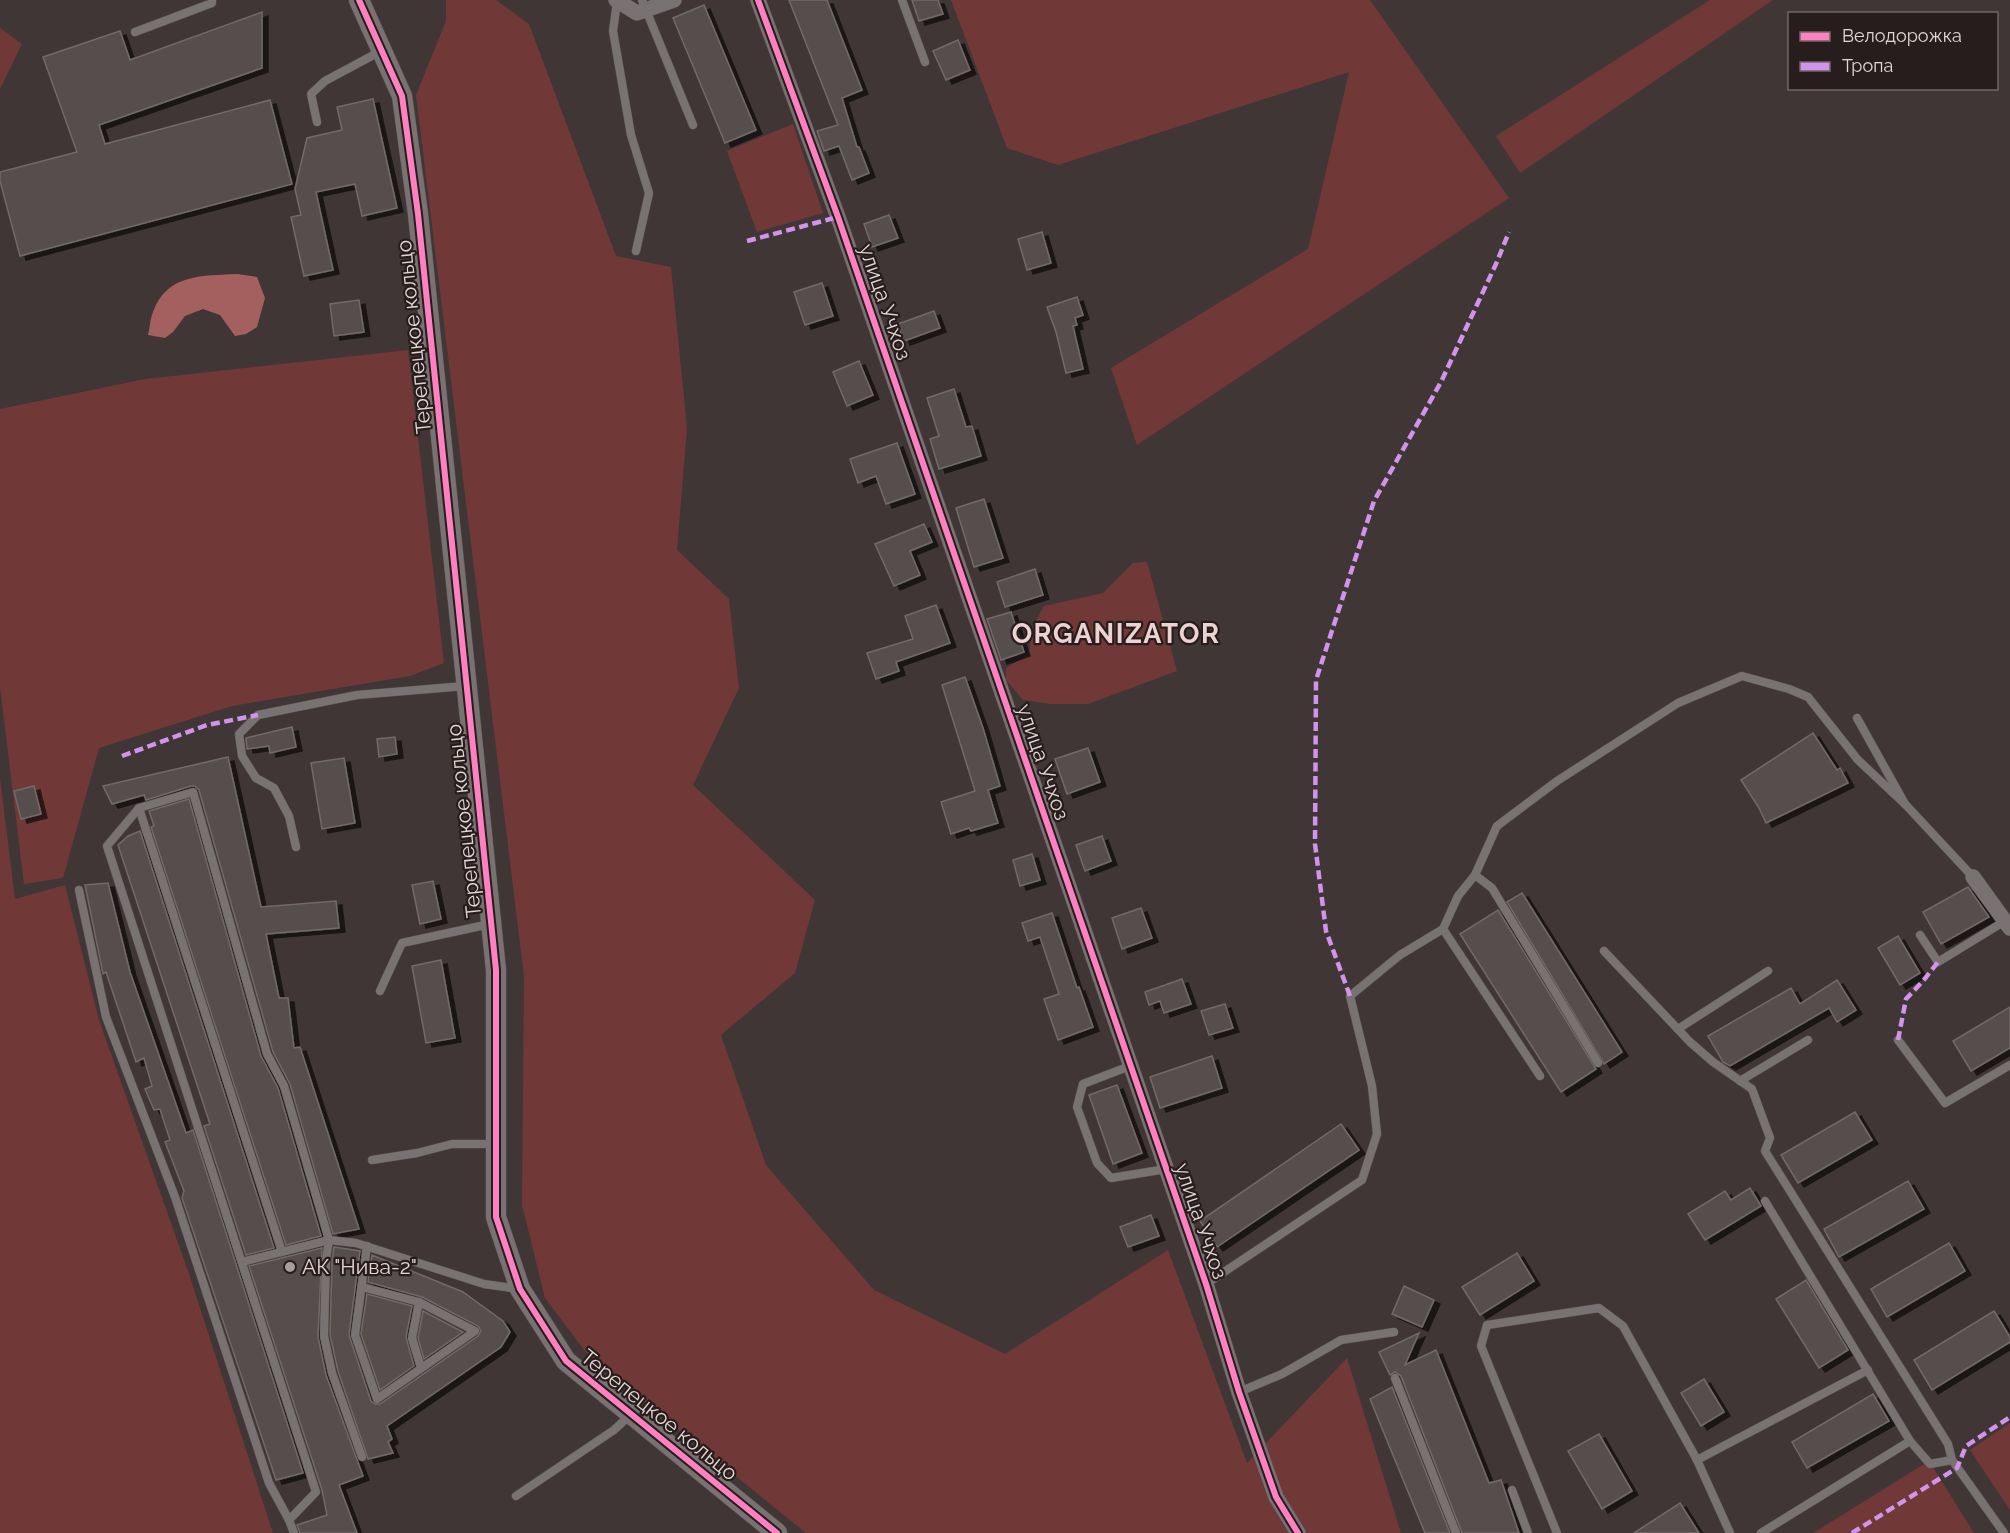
<svg xmlns="http://www.w3.org/2000/svg" width="2010" height="1533" viewBox="0 0 2010 1533" font-family="Raleway,sans-serif">
<style>
.green{fill:#713838}
.water{fill:#a4605e}
.building{fill:#574e4d;stroke:#726969;stroke-width:1.5;filter:url(#shadow)}
.lines{fill:none;stroke-linecap:round;stroke-linejoin:round}
.service-casing{stroke:#5d5353;stroke-width:9}
.minor-casing{stroke:#5d5353;stroke-width:16}
.tertiary-casing{stroke:#5d5353;stroke-width:21}
.service{stroke:#787272;stroke-width:8}
.minor{stroke:#787272;stroke-width:15}
.tertiary{stroke:#787272;stroke-width:20}
.quiet{stroke:#d193ec;stroke-width:4.5;stroke-dasharray:9 4.5;stroke-linecap:butt}
.cycleway-casing{stroke:#261d1c;stroke-width:10}
.cycleway{stroke:#ff80c0;stroke-width:6}
.poi-dot{fill:#aa9d9d;stroke:#261d1c;stroke-width:2}
.labels{text-anchor:middle;stroke-width:4.5;stroke-linejoin:round;paint-order:stroke}
.street-label{font-size:21px;fill:#e2d5d4;stroke:#261d1c}
.poi-label{font-size:21px;fill:#e2d5d4;stroke:#261d1c;text-anchor:start}
.district-label{font-size:27px;font-weight:bold;letter-spacing:1.5px;fill:#ecd2d0;stroke:#261d1c}
</style>
<defs>
<filter id="shadow"><feDropShadow dx="6" dy="4" stdDeviation="0" flood-color="#0009"/></filter>
</defs>
<rect width="100%" height="100%" fill="#413636"/>
<g class="green">
<polygon points="446,0 496,0 529,24 616,256 671,267 687,428 677,550 729,599 739,688 693,785 815,900 795,973 721,1035 766,1165 874,1290 1005,1354 1168,1250 1247,1463 1347,1358 1401,1533 806,1533 591,1359 545,1298 522,1205 524,976 416,95 446,21"/>
<polygon points="951,0 1370,0 1509,198 1137,445 1111,368 1308,249 1349,72 1058,165 1007,148"/>
<polygon points="1710,0 1773,0 1520,173 1496,136"/>
<polygon points="0,28 22,44 0,89"/>
<polygon points="793,124 823,213 757,232 727,151"/>
<polygon points="408,350 444,663 410,676 232,706 99,748 63,878 24,884 0,687 0,409 145,379"/>
<polygon points="1147,562 1177,671 1088,704 1051,704 1023,700 1006,680 1006,668 1029,654 1032,628 1044,606 1103,593 1133,563"/>
<polygon points="0,778 15,899 65,885 99,1020 188,1271 273,1533 0,1533"/>
<polygon points="2010,1423 2010,1510 1970,1450"/>
<polygon points="1929,1461 1974,1533 1813,1533"/>
</g>
<path class="water" d="M238,274L257,277L265,298L257,327L246,334L235,336L220,315L203,309L185,316L173,332L165,338L148,335C150,328 150,319 153,312C167,273 203,276 238,274Z"/>
<g class="building">
<polygon points="789,0 827,0 862,90 842,98 857,147 859,147 869,173 852,180 839,146 824,151 817,131 838,125"/>
<polygon points="912,0 938,0 943,14 919,21"/>
<polygon points="704,5 756,130 725,143 673,18"/>
<polygon points="262,12 262,68 99,125 105,144 270,100 292,184 20,256 0,181 0,172 77,152 43,57 120,31 130,60"/>
<polygon points="958,40 970,70 946,80 933,51"/>
<polygon points="373,99 397,208 362,216 355,184 316,192 333,270 304,276 291,217 301,215 295,189 307,138 342,130 337,107"/>
<polygon points="889,215 898,238 872,247 864,224"/>
<polygon points="1042,232 1051,263 1027,270 1018,239"/>
<polygon points="822,283 833,316 805,325 794,292"/>
<polygon points="1077,297 1083,315 1075,318 1077,325 1073,326 1083,369 1066,373 1056,332 1047,307"/>
<polygon points="359,300 364,332 334,336 330,304"/>
<polygon points="934,311 940,328 904,341 898,324"/>
<polygon points="859,361 873,395 847,406 833,372"/>
<polygon points="954,389 966,427 972,426 981,456 939,469 930,439 939,436 927,398"/>
<polygon points="897,443 915,494 886,504 876,476 858,483 850,459"/>
<polygon points="984,499 1003,558 974,567 956,508"/>
<polygon points="924,524 932,542 910,551 920,575 894,586 875,544"/>
<polygon points="1035,569 1043,595 1005,607 997,582"/>
<polygon points="936,605 950,643 896,662 899,671 876,679 867,653 913,639 905,616"/>
<polygon points="1011,612 1024,652 1001,660 987,619"/>
<polygon points="965,677 983,728 1000,786 988,790 998,823 971,831 969,828 951,834 941,802 975,791 942,685"/>
<polygon points="292,727 296,747 270,753 269,746 247,749 246,738"/>
<polygon points="1813,733 1837,770 1840,768 1848,783 1766,823 1759,808 1741,780"/>
<polygon points="395,737 397,754 379,757 377,739"/>
<polygon points="1088,748 1100,782 1067,794 1055,759"/>
<polygon points="228,757 261,907 336,901 339,928 266,934 279,998 288,998 294,1048 300,1047 359,1229 333,1234 290,1084 273,1052 199,790 195,786 191,786 146,800 144,795 112,804 103,786"/>
<polygon points="344,758 355,823 322,829 311,763"/>
<polygon points="34,786 41,814 21,819 14,791"/>
<polygon points="189,799 261,1056 278,1088 321,1236 286,1245 151,827 154,826 149,811"/>
<polygon points="140,831 274,1248 246,1255 204,1126 210,1124 118,845 128,836"/>
<polygon points="1102,836 1111,861 1085,871 1076,845"/>
<polygon points="1032,854 1040,880 1020,886 1013,860"/>
<polygon points="433,881 441,919 420,924 412,885"/>
<polygon points="108,883 130,972 186,1133 193,1130 303,1473 276,1480 182,1198 184,1191 165,1142 170,1140 160,1109 154,1110 145,1089 152,1086 144,1058 136,1062 106,972 103,974 85,885"/>
<polygon points="1968,887 1989,917 1941,944 1923,912"/>
<polygon points="1522,893 1622,1052 1604,1064 1507,902"/>
<polygon points="1141,908 1152,938 1122,949 1112,918"/>
<polygon points="1498,910 1596,1069 1561,1092 1460,934"/>
<polygon points="1052,913 1077,988 1079,987 1093,1027 1058,1040 1044,999 1059,994 1040,937 1028,941 1022,923"/>
<polygon points="1898,936 1920,973 1900,985 1878,948"/>
<polygon points="441,960 455,1038 426,1043 412,966"/>
<polygon points="1182,979 1191,1004 1164,1013 1160,1001 1149,1005 1145,992"/>
<polygon points="1837,980 1856,1010 1837,1022 1829,1008 1730,1066 1723,1062 1708,1036 1791,988 1800,1004"/>
<polygon points="1225,1004 1233,1028 1209,1035 1201,1011"/>
<polygon points="2010,1007 2010,1048 1971,1071 1953,1041"/>
<polygon points="1212,1056 1222,1088 1160,1108 1150,1077"/>
<polygon points="1117,1085 1142,1153 1113,1164 1089,1095"/>
<polygon points="1855,1112 1872,1140 1798,1183 1781,1155"/>
<polygon points="1341,1124 1359,1150 1217,1247 1200,1221"/>
<polygon points="1908,1181 1924,1209 1839,1257 1824,1229"/>
<polygon points="1750,1188 1761,1206 1705,1240 1688,1214 1725,1191 1731,1200"/>
<polygon points="1151,1215 1159,1236 1128,1247 1120,1227"/>
<polygon points="1949,1243 1965,1271 1887,1317 1871,1289"/>
<polygon points="334,1247 360,1251 349,1335 371,1401 375,1404 380,1404 478,1336 481,1331 478,1326 422,1297 368,1282 372,1255 463,1292 503,1321 510,1332 501,1347 387,1426 392,1439 388,1442 393,1453 368,1459 338,1371 330,1335 332,1261"/>
<polygon points="322,1248 318,1337 326,1375 363,1476 339,1485 357,1533 300,1533 297,1525 327,1515 322,1490 249,1266"/>
<polygon points="1517,1253 1534,1281 1480,1315 1462,1287"/>
<polygon points="1806,1280 1848,1350 1819,1368 1776,1299"/>
<polygon points="1404,1286 1434,1300 1422,1327 1392,1314"/>
<polygon points="367,1294 412,1306 406,1337 414,1366 380,1390 361,1334"/>
<polygon points="423,1311 463,1332 424,1359 418,1338"/>
<polygon points="1994,1311 2010,1337 2010,1342 1932,1390 1914,1360"/>
<polygon points="1419,1333 1405,1365 1436,1350 1489,1483 1501,1480 1519,1533 1462,1533 1401,1376 1395,1372 1390,1375 1379,1352"/>
<polygon points="1704,1379 1724,1412 1701,1426 1681,1393"/>
<polygon points="1392,1387 1450,1533 1425,1533 1370,1399"/>
<polygon points="1873,1394 1889,1421 1807,1468 1792,1442"/>
<polygon points="1599,1434 1632,1491 1602,1509 1568,1451"/>
<polygon points="1680,1503 1699,1533 1634,1533"/>
</g>
<g class="lines">
<defs>
<g id="service">
<polyline points="642,0 693,125"/>
<polyline points="902,0 925,62"/>
<polyline points="617,2 613,31 631,135 649,193 636,251"/>
<polyline points="135,32 212,3 212,0"/>
<polyline points="317,122 311,94 325,81 381,51"/>
<polyline points="1857,718 1905,804 1973,877"/>
<polyline points="139,808 282,1252"/>
<polyline points="296,847 289,816 274,788 256,778 242,756 239,734 258,715 357,695 465,686"/>
<polyline points="1475,875 1497,826 1557,781 1678,703 1742,676 1789,689 1808,697 1858,760 1905,804"/>
<polyline points="79,890 106,1017 175,1197 269,1483 289,1520"/>
<polyline points="1920,935 1938,962 2005,921"/>
<polyline points="1604,951 1690,1042 1713,1062 1752,1089 1770,1138 1765,1151 1948,1444 1952,1460 2004,1533"/>
<polyline points="380,991 402,943 490,924"/>
<polyline points="1678,1029 1768,971"/>
<polyline points="1898,1040 1945,1103 2010,1065"/>
<polyline points="1130,1066 1083,1084 1077,1107 1097,1163 1111,1178 1166,1169"/>
<polyline points="1540,1076 1443,929 1458,896 1475,875 1492,888 1598,1063"/>
<polyline points="1740,1081 1808,1040"/>
<polyline points="372,1160 417,1153 452,1144 495,1144"/>
<polyline points="1765,1201 1910,1441 1930,1464 1952,1460"/>
<polyline points="242,1262 329,1240 326,1260 324,1336 332,1373 362,1457"/>
<polyline points="1206,1284 1362,1180 1377,1134 1372,1086 1350,996 1400,955 1443,929"/>
<polyline points="362,1287 419,1302 475,1331 377,1399 355,1335 367,1246"/>
<polyline points="419,1302 412,1338 421,1368"/>
<polyline points="1395,1378 1456,1533"/>
<polyline points="1239,1392 1282,1374 1341,1340 1394,1332"/>
<polyline points="1697,1460 1868,1370"/>
<polyline points="1512,1490 1528,1533"/>
<polyline points="516,1496 614,1430 630,1415"/>
<polyline points="294,1533 289,1520 316,1492 107,846 139,808 193,792 267,1054 284,1086 329,1240 356,1243 484,1284 518,1289"/>
<polyline points="1557,1533 1481,1346 1487,1325 1599,1308 1623,1326 1697,1460 1730,1533"/>
<polyline points="1761,1533 1910,1441"/>
</g>
<g id="minor">
<polyline points="616,0 637,13 674,0"/>
<polyline points="758,0 838,217 1206,1284 1239,1392 1276,1497 1298,1533"/>
<polyline points="1973,877 2010,928"/>
</g>
<polyline id="tertiary" points="359,0 402,96 418,214 496,970 496,1217 520,1289 566,1361 777,1533"/>
</defs>
<use href="#service" class="service-casing"/>
<use href="#minor" class="minor-casing"/>
<use href="#tertiary" class="tertiary-casing"/>
<use href="#service" class="service"/>
<use href="#minor" class="minor"/>
<use href="#tertiary" class="tertiary"/>
<g class="quiet">
<polyline points="747,241 838,217"/>
<polyline points="122,756 207,725 258,715"/>
<polyline points="1350,996 1326,931 1315,844 1316,680 1374,501 1441,382 1496,264 1509,232"/>
<polyline points="1898,1040 1906,999 1923,981 1938,962"/>
<polyline points="1852,1533 1957,1468 1966,1446 2010,1417"/>
</g>
<defs>
<g id="cycleway">
<polyline points="359,0 402,96 418,214 496,970 496,1217 520,1289 566,1361 777,1533"/>
<polyline points="758,0 838,217 1206,1284 1239,1392 1276,1497 1298,1533"/>
</g>
</defs>
<use href="#cycleway" class="cycleway-casing"/>
<use href="#cycleway" class="cycleway"/>
</g>
<circle class="poi-dot" cx="290" cy="1267" r="6"/>
<g class="labels">
<g class="street-label">
<text transform="translate(885 302) rotate(71)" y="7">улица Учхоз</text>
<text transform="translate(414 337) rotate(-96)" y="7">Терепецкое кольцо</text>
<text transform="translate(1043 762) rotate(71)" y="7">улица Учхоз</text>
<text transform="translate(464 821) rotate(-96)" y="7">Терепецкое кольцо</text>
<text transform="translate(1201 1221) rotate(71)" y="7">улица Учхоз</text>
<text transform="translate(659 1415) rotate(39)" y="7">Терепецкое кольцо</text>
</g>
<g class="poi-label">
<text x="302" y="1274">АК "Нива-2"</text>
</g>
<g class="district-label">
<text x="1116" y="643">ORGANIZATOR</text>
</g>
</g>
<rect x="1788" y="12" width="210" height="78" fill="#261d1c" stroke="#716766" stroke-width="1.5"/>
<rect x="1800" y="32" width="30" height="9" fill="#ff80c0" stroke="#716766" stroke-width="1.5"/>
<text x="1842" y="42" font-size="18" fill="#e2d5d4">Велодорожка</text>
<rect x="1800" y="62" width="30" height="9" fill="#d193ec" stroke="#716766" stroke-width="1.5"/>
<text x="1842" y="72" font-size="18" fill="#e2d5d4">Тропа</text>
</svg>
